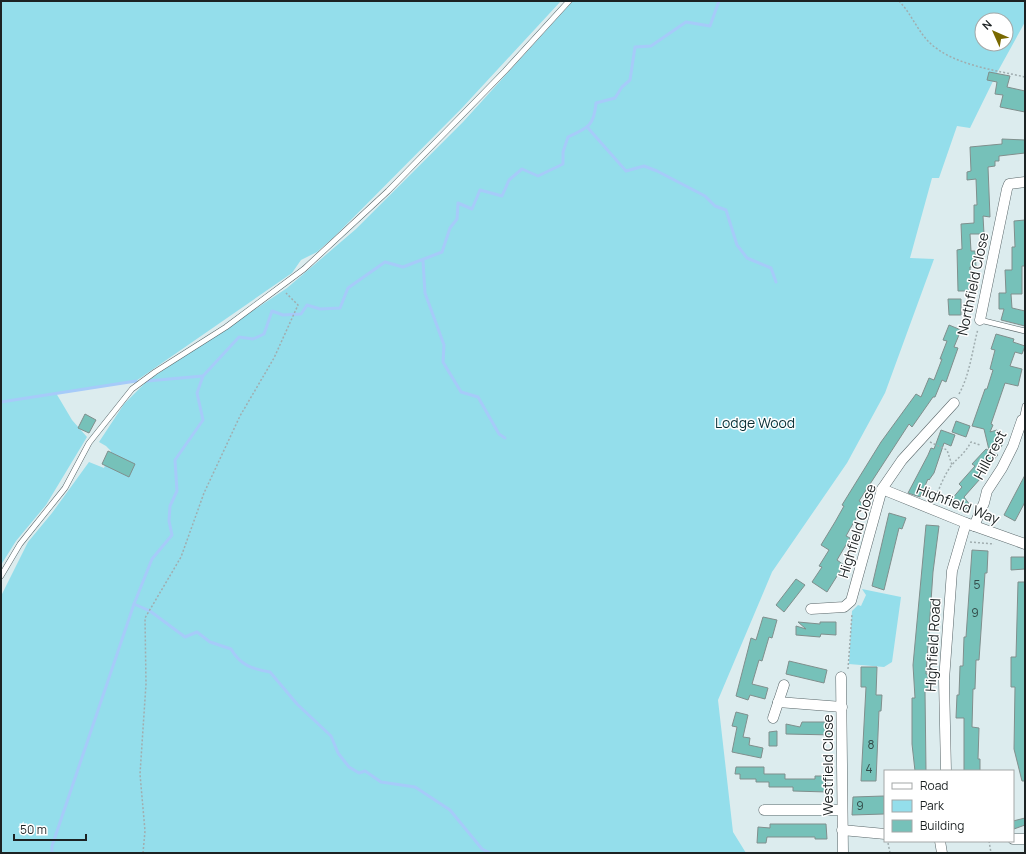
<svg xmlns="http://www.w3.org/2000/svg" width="1026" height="854" viewBox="0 0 1026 854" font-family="Manrope,sans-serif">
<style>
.green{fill:#94deeb;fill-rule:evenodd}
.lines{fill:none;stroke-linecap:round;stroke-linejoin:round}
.stream{stroke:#a6cbf9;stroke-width:3}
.building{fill:#76c1b9;stroke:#808f8d}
.service-casing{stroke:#596669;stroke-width:6}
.minor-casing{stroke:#596669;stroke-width:11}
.path{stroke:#a0adaf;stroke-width:1.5;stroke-dasharray:2 2;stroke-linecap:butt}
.service{stroke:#fff;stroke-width:5}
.minor{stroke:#fff;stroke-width:10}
.labels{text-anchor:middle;stroke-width:3;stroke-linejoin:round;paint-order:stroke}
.number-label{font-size:12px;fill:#324a48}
.street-label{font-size:14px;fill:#1c2223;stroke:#fff}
.park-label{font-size:14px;fill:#092f35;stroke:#fff}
</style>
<rect width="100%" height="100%" fill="#dcecee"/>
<g class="green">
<polygon points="1,1 561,1 462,108 335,236 317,252 301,260 292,273 136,381 56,393 72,420 87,437 46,505 16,541 1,565"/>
<path d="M573,1H1025V22L998,71L970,128L957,126L939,178H932L910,258L934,259L885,393L847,463L772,572L718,700L733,832L746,853H1V596L28,542L52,513L89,462L104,468L111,451L106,446L99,442L124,404L147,381L287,288L356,229L463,122ZM982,20H1006V44H982Z"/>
<polygon points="862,589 901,597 892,662 884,667 849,664 852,611 858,605 861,606 866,595"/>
</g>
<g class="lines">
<g class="stream">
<polyline points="588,128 626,171 644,166 657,171 705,196 715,206 726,210 737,245 747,258 771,268 776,282"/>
<polyline points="423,261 425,293 444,345 443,362 461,392 478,397 499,434 505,438"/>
<polyline points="147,381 203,376"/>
<polyline points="1,402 136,381"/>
<path d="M134,604L150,611L185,637L197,632L210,642L231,649C240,665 252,669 270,672L297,704L331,736L338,753L349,767L359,773L365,771L381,782L415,787L450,810L482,849L490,853"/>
<path d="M52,853V846L134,604L152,559L172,535L169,521L170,506L177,491L175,460L203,420L197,393L203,376L239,337L253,339L264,334L272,311L283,315L301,314L307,305L320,309L340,308L348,288L385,262L403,267L442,252L450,228L457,219L458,203L472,209L480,190L502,196L509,180L522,169L538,176L563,164V152L568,137C588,128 594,126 596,103L615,98L622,87L630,80L635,47L651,46L686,22L710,26L719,1"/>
</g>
</g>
<g class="building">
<polygon points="989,72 1010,76 1007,87 1025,91 1025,112 1000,107 1003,95 995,94 997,82 987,80"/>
<polygon points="1002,139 1025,140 1025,153 999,156 999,161 995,161 995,166 988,167 990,217 983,216 984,234 970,234 971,251 975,251 976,267 970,267 971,291 958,291 957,250 962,249 961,224 974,223 974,205 977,205 976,179 967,180 967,172 971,171 970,147 1002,144"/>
<polygon points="1025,220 1025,266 1022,266 1022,294 1011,294 1012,308 1025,311 1025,326 1001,320 1004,309 999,309 999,293 1006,293 1005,270 1012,270 1012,247 1015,247 1014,221"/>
<polygon points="948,299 961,299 961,315 949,315"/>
<polygon points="949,325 961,330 954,347 958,348 946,382 942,380 935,397 933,397 912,427 909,424 859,501 864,504 846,536 850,538 837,560 844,565 827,592 812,582 822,567 819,566 829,550 821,545 835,522 844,506 842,505 881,442 916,394 921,397 929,378 934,380 942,359 940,359 947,341 943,340"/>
<polygon points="996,334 1014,339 1013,342 1025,346 1022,354 1015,352 1010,366 1022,369 1018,386 1005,383 991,424 993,425 990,432 997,430 1002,446 989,450 984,429 972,426 985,389 987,389 993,370 990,369 995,350 991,349"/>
<polygon points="85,414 96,420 89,433 78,428"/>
<polygon points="956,421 970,426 966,437 952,432"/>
<polygon points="941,430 955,435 951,446 944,443 934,473 929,480 928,479 920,497 908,493 928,455 931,448 934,449"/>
<polygon points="986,449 998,455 977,477 980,479 964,497 970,505 965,510 962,508 961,509 951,500 962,487 959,484 975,466 972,464"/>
<polygon points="108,451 135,464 129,477 102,464"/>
<polygon points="1025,475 1025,502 1015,521 1004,515"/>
<polygon points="889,513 906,518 902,529 899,528 884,590 872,586"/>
<polygon points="926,525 939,526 933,572 926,674 928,674 928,691 925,691 926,771 915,771 912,744 912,698 915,698 913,665"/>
<polygon points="972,550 988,551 987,573 985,573 979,660 976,660 975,689 973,689 972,727 979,728 978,759 980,759 980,771 964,771 964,718 956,718 957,695 959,695 960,666 963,666 964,637 966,637"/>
<polygon points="1011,557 1025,557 1025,569 1011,570"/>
<polygon points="796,579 805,585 784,612 776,605"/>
<polygon points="1018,582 1025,582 1025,781 1022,781 1014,749 1015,687 1011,687 1011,657 1016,657"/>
<polygon points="763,617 777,620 772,638 769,637 762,661 759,660 752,684 768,688 765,699 750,695 748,700 736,696 751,638 756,640"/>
<polygon points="798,622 820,624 820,622 836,622 836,635 821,634 820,637 796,635 796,626 806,629"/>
<polygon points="789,661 827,670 824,683 786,674"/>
<polygon points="861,667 877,667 876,695 882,695 881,711 879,711 876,781 861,781 866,687 861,687"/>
<polygon points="736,712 748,715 743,737 750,738 749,745 763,748 761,758 732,752 737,727 732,726"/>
<polygon points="802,722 832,722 833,735 786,734 786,724 800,727"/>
<polygon points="777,731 777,746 769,746 769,732"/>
<polygon points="736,767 764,767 764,774 785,774 785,779 815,779 815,776 827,776 827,792 793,791 793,787 769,787 769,782 756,782 756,779 740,779 740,774 735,774"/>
<polygon points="884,796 884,814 852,815 853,797"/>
<polygon points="1025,818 1025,825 1014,829 1013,821"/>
<polygon points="770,824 826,824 827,839 815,839 815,837 767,837 766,843 757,843 758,827 770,828"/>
</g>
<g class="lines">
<defs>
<g id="service">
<polyline points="980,320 1025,331"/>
<polyline points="1022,420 1025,406"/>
<polyline points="1,576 20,544 65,488 89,443 132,389 155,372 226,327 304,269 388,191 505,71 569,1"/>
</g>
<g id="minor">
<polyline points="980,320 1007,189 1009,184 1025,182"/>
<polyline points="882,489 966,523 1025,544"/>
<polyline points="974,526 984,503 987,491 1002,468 1013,446 1022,420"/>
<polyline points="811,609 844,607 851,601 882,489 902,460 954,403"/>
<polyline points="841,677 843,853"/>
<polyline points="778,702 842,707"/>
<polyline points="773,718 784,685"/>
<polyline points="946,771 944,680 952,571 966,523"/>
<polyline points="764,810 842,810"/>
<polyline points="842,830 885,834"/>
<polyline points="1013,839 1025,839"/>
<polyline points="940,841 942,853"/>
</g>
</defs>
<use href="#service" class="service-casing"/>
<use href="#minor" class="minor-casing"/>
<g class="path">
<path d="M899,1C911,13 918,32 930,43C953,65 995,70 1025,77"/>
<path d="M959,394C970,374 972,351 978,329"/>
<polyline points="930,442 947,450 952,465"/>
<path d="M935,500C939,488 944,476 951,466C959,456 964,455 971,442L980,445"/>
<polyline points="970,542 994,544"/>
<polyline points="848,669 852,614"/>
<polyline points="989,841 991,853"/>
<polyline points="888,843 890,853"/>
<polyline points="143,853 145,831 140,774 146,684 145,618 181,557 204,493 240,416 274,358 298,305 286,293"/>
</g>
<use href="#service" class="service"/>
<use href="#minor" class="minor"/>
</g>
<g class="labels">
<g class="number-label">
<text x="977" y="589">5</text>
<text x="975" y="617">9</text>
<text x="871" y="749">8</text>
<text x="869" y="773">4</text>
<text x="860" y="810">9</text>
</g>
<g class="street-label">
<text transform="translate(973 284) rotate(-78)" y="5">Northfield Close</text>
<text transform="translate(990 455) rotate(-62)" y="5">Hillcrest</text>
<text transform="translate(958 504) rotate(21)" y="5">Highfield Way</text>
<text transform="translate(857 531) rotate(-73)" y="5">Highfield Close</text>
<text transform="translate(933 645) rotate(-87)" y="5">Highfield Road</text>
<text transform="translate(828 765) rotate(-90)" y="5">Westfield Close</text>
</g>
<g class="park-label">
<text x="755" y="428">Lodge Wood</text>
</g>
</g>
<rect width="1026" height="854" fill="none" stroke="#1c2223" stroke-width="4"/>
<rect x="884" y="770" width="130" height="72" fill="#ffffff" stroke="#a4a7a7"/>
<rect x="892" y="783" width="20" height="6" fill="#ffffff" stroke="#a4a7a7"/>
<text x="920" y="790" font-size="12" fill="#1c2223">Road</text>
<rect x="892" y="800" width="20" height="12" fill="#94deeb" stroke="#a4a7a7"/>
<text x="920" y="810" font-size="12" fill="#1c2223">Park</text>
<rect x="892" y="820" width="20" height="12" fill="#76c1b9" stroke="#a4a7a7"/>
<text x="920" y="830" font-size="12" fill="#1c2223">Building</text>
<g transform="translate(994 32) rotate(315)"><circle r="19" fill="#ffffff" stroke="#a4a7a7"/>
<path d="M0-3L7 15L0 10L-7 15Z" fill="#796900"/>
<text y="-6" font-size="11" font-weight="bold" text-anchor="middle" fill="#1c2223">N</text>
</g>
<path d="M14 834v6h72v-6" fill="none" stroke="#1c2223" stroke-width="2"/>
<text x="20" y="834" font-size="12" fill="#1c2223" stroke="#ffffff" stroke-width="3" paint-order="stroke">50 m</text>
</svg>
